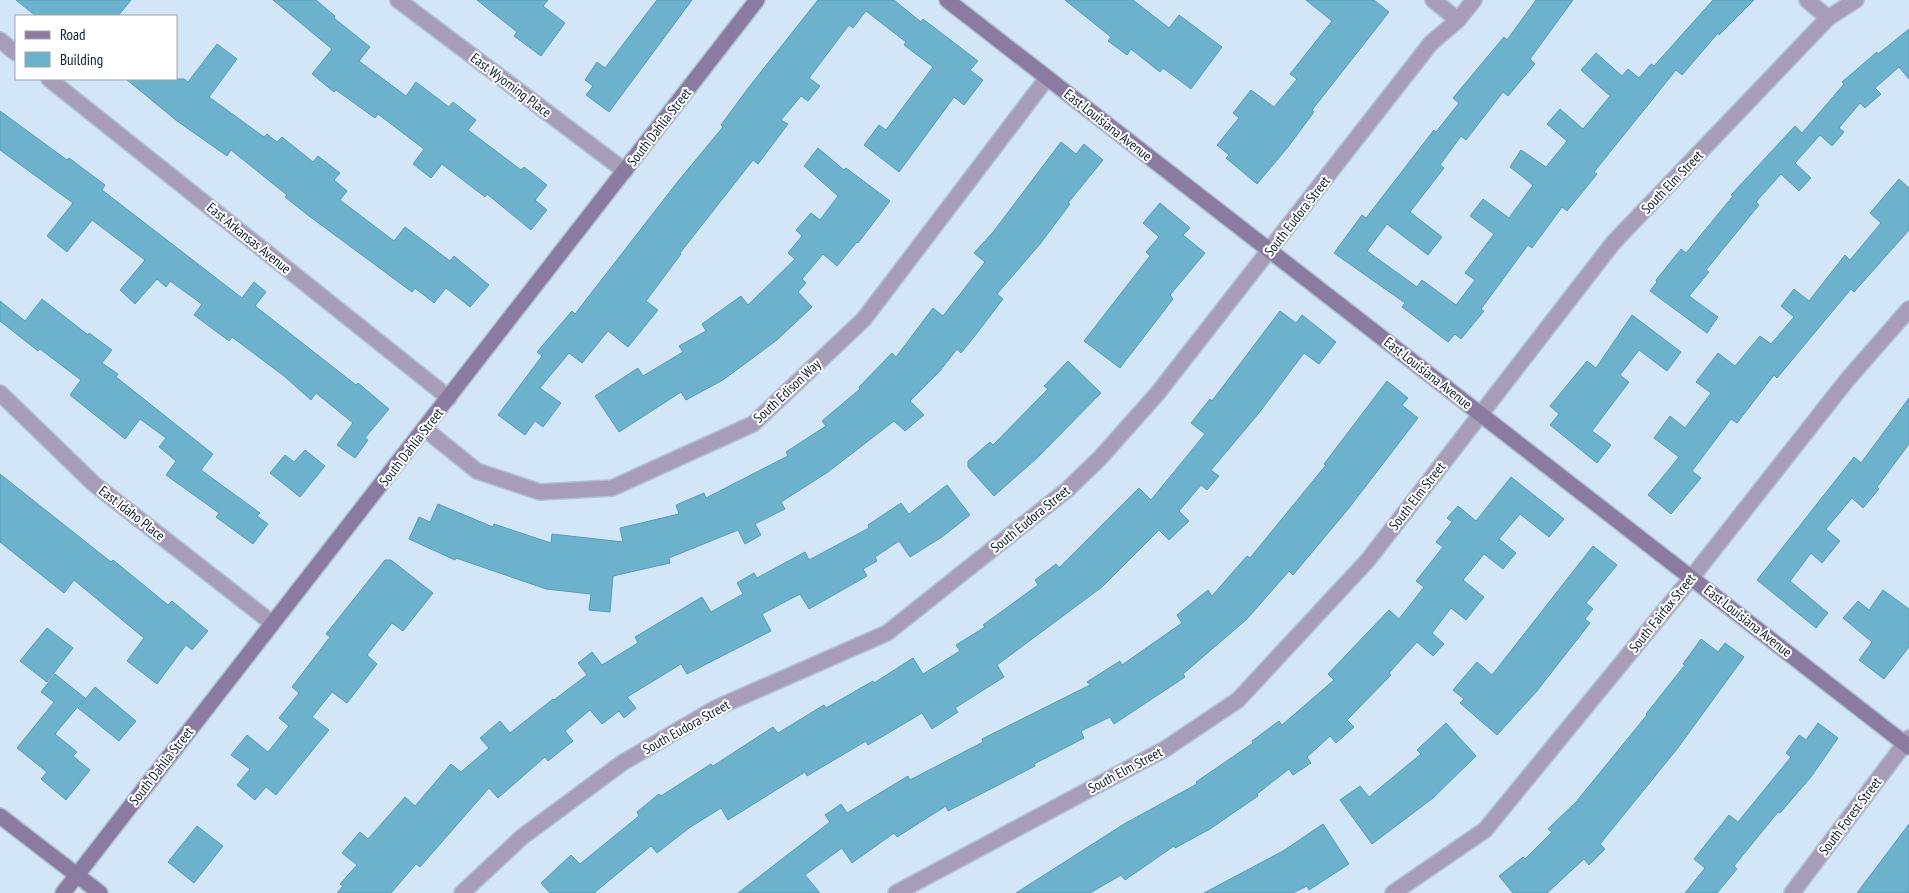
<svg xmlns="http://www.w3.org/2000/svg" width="1909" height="893" viewBox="0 0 1909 893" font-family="'PT Sans Narrow',sans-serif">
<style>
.building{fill:#6cb2cd;stroke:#559cb6}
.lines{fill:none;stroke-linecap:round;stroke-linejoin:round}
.street-casing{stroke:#aec2d4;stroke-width:18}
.secondary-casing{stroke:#aec2d4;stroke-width:18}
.street{stroke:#a89db7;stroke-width:15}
.secondary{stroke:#8b7ba1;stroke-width:15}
.labels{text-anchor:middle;stroke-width:4;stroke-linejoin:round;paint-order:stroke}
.street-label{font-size:14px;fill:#0a1e2e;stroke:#fff}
</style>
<rect width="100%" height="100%" fill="#d2e6f8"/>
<g class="building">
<polygon points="16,0 131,0 118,16 36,16"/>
<polygon points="273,0 316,0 335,16 334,18 370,47 359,61 406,96 416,82 449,107 453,102 476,120 468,130 521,170 524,167 547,185 535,200 547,210 531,230 487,194 485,197 442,164 431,178 413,164 424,149 378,114 375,118 336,90 334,92 312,74 332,49"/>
<polygon points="477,0 548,0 543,6 565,23 541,56 514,36 517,32"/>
<polygon points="657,0 692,0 609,112 586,95 593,86 585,80 597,62 605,68"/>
<polygon points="818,0 894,0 921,22 923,19 978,61 970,70 983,80 964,105 954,97 899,172 864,145 879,125 886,130 933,67 904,45 906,42 866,11 853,28 849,25 809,78 820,86 808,101 801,96 781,120 788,124 758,164 753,160 680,253 681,254 646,301 658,310 628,347 608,331 582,363 569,353 540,388 561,403 543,427 535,421 525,435 498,415 542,356 537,352 572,311 575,314 679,180 723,127 721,125 749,87"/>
<polygon points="1065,0 1133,0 1169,28 1179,15 1222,47 1191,89 1163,68 1160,72 1131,49 1127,55 1108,41 1111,37"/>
<polygon points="1306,0 1374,0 1389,12 1312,110 1314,112 1288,147 1257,184 1226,158 1229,155 1217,145 1239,118 1233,113 1251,90 1274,107 1297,79 1290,74 1332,21"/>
<polygon points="1536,0 1573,0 1530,59 1535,64 1508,96 1503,92 1466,140 1461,136 1440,165 1444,168 1410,212 1442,237 1428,255 1387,224 1367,251 1417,287 1422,280 1456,305 1475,280 1465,273 1494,234 1470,216 1483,199 1509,218 1533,185 1510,167 1521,150 1546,167 1567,141 1547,124 1560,109 1583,129 1610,96 1581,70 1596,53 1622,76 1628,69 1639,78 1651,64 1654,66 1713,0 1754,0 1719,35 1718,33 1682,75 1676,70 1594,172 1597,174 1567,211 1562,207 1532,248 1528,245 1481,309 1484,311 1461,339 1455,334 1448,342 1402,307 1405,303 1334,253 1362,215 1366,218 1434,130 1436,132 1459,103 1453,98 1504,37 1507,40"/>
<polygon points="1909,29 1909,79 1899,67 1875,88 1881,94 1865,108 1860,103 1839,128 1844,132 1832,146 1820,135 1795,163 1811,178 1799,191 1781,174 1756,202 1759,205 1706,270 1709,272 1689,296 1718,317 1707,333 1650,291 1657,282 1656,280 1681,249 1686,253 1733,196 1731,195 1795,126 1802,133 1844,84 1842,82 1877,52 1878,54"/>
<polygon points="217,44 237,59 209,97 264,137 267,134 277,142 282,137 313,162 318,156 340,173 334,180 347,191 340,200 394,241 405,227 450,261 454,256 489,285 470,307 446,288 434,303 415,288 412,292 309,216 285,197 287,195 231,150 227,156 177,121 126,79 184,79 188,82"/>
<polygon points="0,111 67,160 69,158 105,185 102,190 242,298 254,282 266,292 255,306 356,385 358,383 389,409 365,438 368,440 355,458 337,445 353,423 316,393 311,400 284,376 232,337 229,341 194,315 202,304 170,281 166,287 157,279 135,304 120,290 145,260 92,220 67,252 47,236 73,203 0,150"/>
<polygon points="1061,142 1076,154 1084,144 1103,160 1068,203 1070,204 1040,244 997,294 1003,299 974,337 961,353 957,349 940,371 910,401 924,415 905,431 894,421 828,472 781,502 785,509 755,524 761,535 745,544 738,530 669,558 670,563 613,576 610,612 589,610 591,594 546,589 456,558 455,560 409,539 419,517 430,522 438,504 493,527 494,524 551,543 552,534 623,542 620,528 679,514 676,505 704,493 706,498 788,456 786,452 826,426 822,421 860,389 859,387 892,353 896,357 933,308 943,316 985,262 974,253 994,231"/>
<polygon points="818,148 844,170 846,168 890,201 858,243 857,242 837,266 823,254 802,279 806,283 798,292 812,307 777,340 723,380 686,400 681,392 619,432 595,396 638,368 643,376 683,352 679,346 706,331 702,324 741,296 748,305 795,259 788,253 802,236 796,230 811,213 820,220 838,196 804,166"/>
<polygon points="1899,179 1909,188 1909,230 1854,292 1851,289 1777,378 1774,375 1737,423 1731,419 1692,471 1701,478 1671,514 1648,495 1679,457 1654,438 1670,416 1685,428 1711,393 1696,382 1718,353 1735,366 1760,336 1771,344 1794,317 1781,306 1794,289 1809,301 1845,255 1850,260 1881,223 1870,213"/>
<polygon points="1160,203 1190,228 1183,235 1205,253 1170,295 1173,299 1120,368 1084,341 1150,256 1146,252 1159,237 1143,223"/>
<polygon points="42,299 88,335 89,333 112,350 102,363 118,374 116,377 213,454 201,470 260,513 257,516 268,524 253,544 216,517 219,513 166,475 176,461 159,447 166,438 140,419 125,439 70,395 81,380 40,349 38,351 0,321 0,301 25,321"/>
<polygon points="1280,311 1296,323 1302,315 1336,342 1319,364 1304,353 1259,413 1211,470 1219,476 1207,490 1201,485 1179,511 1189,521 1169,540 1159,530 1102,587 997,665 1004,677 955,708 958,712 932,729 922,713 868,745 866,741 807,776 805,772 728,820 721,808 689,828 657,853 651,846 594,893 550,893 541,883 571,855 580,864 639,816 637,812 659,794 661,796 711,764 713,766 773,727 778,733 824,705 826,708 873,681 874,683 913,658 923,674 960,651 956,645 985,627 983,625 1038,585 1035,580 1056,564 1059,568 1139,488 1151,500 1205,434 1191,423 1210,399 1212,401"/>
<polygon points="1632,315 1681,352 1667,371 1639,350 1620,375 1629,382 1592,431 1611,445 1597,463 1550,425 1559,414 1550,406 1587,361 1596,368"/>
<polygon points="1068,361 1101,393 1037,458 994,496 968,467 968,461 990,442 993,445 1048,389 1044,386"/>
<polygon points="1387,381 1408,398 1402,405 1418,418 1349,508 1293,575 1289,571 1247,619 1183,674 1185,677 1114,724 1110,717 1081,731 1084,738 1034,764 1035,766 948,811 946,806 897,837 894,833 852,863 842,848 805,875 820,893 738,893 830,822 825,815 841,804 847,813 908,776 910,780 983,742 982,739 1090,685 1087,682 1120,661 1122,665 1182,623 1177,615 1208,590 1212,596 1247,556 1250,558 1326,465 1324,464"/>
<polygon points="1909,398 1909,444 1877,487 1879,489 1863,508 1852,498 1826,529 1840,541 1822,563 1811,553 1790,581 1828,613 1816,628 1757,580 1854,457 1861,463"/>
<polygon points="305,450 325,466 300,497 270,473 285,455 294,462"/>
<polygon points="0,474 111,562 113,560 168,605 172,601 208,631 192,650 186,645 157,684 127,661 144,638 74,580 64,593 0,542"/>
<polygon points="1511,477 1564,519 1549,537 1520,514 1499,539 1516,553 1503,569 1484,554 1463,580 1484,597 1466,620 1451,608 1432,633 1444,644 1433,656 1417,642 1389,673 1391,675 1347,720 1354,727 1336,743 1330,736 1307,757 1311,763 1293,775 1289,769 1257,794 1258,796 1210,829 1175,848 1174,846 1125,880 1121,875 1090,893 1016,893 1124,824 1197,784 1196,782 1253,743 1252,741 1279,721 1282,725 1334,680 1328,674 1389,610 1399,619 1424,587 1416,581 1443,547 1436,542 1452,522 1447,518 1458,506 1476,521"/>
<polygon points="947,485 970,515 942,537 910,557 899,541 875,557 877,561 863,569 867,576 809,609 800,594 762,614 771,631 687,674 681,664 627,697 636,708 624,718 619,711 602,724 590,710 565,731 573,741 548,761 545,757 498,798 489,788 420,867 416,864 391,893 337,893 343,886 340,884 357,865 342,853 360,832 368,839 405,797 415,806 451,764 461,772 489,748 480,738 500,721 510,733 553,699 554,700 587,675 578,663 592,652 602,665 638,643 635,637 702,597 711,612 743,594 737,583 754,573 757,578 805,552 809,560 869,528 868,525 901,503 909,514"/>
<polygon points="1593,546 1617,565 1586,603 1593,609 1585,619 1590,623 1537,691 1497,735 1460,703 1464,699 1453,690 1477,662 1492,675"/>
<polygon points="385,560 391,560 433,593 403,631 392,623 367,655 377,664 347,703 332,692 312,717 329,730 276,795 266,787 255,800 237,785 250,769 231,755 247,735 268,752 289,726 279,718 299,693 292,687 330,637 326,634"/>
<polygon points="1883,590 1909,609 1909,647 1884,679 1859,660 1872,642 1843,618 1858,601 1869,610"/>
<polygon points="47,628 73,648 47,682 20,661"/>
<polygon points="1701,639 1718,652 1725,643 1744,657 1677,749 1600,844 1605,849 1589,865 1584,859 1547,893 1513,893 1499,876 1523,857 1525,859 1552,832 1548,829 1576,802 1647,715 1646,714 1685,665 1683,664"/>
<polygon points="55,674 85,698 55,734 77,752 73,756 90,770 66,800 41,779 47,772 17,748 54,702 41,692"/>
<polygon points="95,687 136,721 119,741 78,708"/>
<polygon points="1446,723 1476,756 1433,798 1372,844 1340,800 1360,786 1369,797 1421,754 1417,750"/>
<polygon points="1818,723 1838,738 1811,777 1780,813 1778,812 1734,866 1737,869 1717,893 1685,893 1705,868 1694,859 1729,815 1738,822 1791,757 1786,753 1799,735 1806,740"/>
<polygon points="1323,824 1349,864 1309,890 1307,886 1293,893 1204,893 1283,851"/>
<polygon points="1909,824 1909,893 1857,893"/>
<polygon points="197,826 223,846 194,883 168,862"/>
</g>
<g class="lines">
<defs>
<g id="street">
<polyline points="398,0 625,171"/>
<polyline points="1433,0 1458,20"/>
<polyline points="1807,0 1828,18"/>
<polyline points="0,40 16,53"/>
<polyline points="49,79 449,398"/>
<polyline points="0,393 94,484 272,623"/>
<polyline points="425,429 477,471 540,492 612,488 753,424 864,319 1047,78"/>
<polyline points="462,893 522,837 622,763 716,708 887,633 1068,489 1100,458 1157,394 1431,43 1458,20 1474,0"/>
<polyline points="896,893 1165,749 1238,700 1368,560 1613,243 1828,18 1856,0"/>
<polyline points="1393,893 1485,830 1692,577 1847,380 1909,309"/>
<polyline points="1792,893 1909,738"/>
</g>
<g id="secondary">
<polyline points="947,0 1909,747"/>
<polyline points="0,816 100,893"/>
<polyline points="63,893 757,0"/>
</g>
</defs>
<use href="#street" class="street-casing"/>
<use href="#secondary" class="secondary-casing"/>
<use href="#street" class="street"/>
<use href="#secondary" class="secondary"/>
</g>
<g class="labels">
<g class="street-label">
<text transform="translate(511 85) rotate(37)" y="5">East Wyoming Place</text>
<text transform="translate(1108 125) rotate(38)" y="5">East Louisiana Avenue</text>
<text transform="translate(659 127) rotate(-52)" y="5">South Dahlia Street</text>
<text transform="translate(1672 182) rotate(-46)" y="5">South Elm Street</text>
<text transform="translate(1297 216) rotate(-52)" y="5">South Eudora Street</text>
<text transform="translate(249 238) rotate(39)" y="5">East Arkansas Avenue</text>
<text transform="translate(1428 373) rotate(38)" y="5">East Louisiana Avenue</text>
<text transform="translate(787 391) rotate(-43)" y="5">South Edison Way</text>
<text transform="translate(411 447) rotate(-52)" y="5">South Dahlia Street</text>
<text transform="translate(1417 496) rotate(-52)" y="5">South Elm Street</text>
<text transform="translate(132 513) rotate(38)" y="5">East Idaho Place</text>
<text transform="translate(1030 519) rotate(-39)" y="5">South Eudora Street</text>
<text transform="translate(1662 613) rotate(-51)" y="5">South Fairfax Street</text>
<text transform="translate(1748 621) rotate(38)" y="5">East Louisiana Avenue</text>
<text transform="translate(686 727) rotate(-29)" y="5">South Eudora Street</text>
<text transform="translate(161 766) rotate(-52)" y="5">South Dahlia Street</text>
<text transform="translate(1125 770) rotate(-28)" y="5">South Elm Street</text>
<text transform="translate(1850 816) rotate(-53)" y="5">South Forest Street</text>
</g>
</g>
<rect x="15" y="15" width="162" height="65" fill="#ffffff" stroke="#9da5ab"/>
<rect x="25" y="31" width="25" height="8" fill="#8b7ba1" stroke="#9da5ab"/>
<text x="60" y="40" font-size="15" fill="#0a1e2e">Road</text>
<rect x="25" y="52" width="25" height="15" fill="#6cb2cd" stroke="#9da5ab"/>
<text x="60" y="65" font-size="15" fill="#0a1e2e">Building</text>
</svg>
